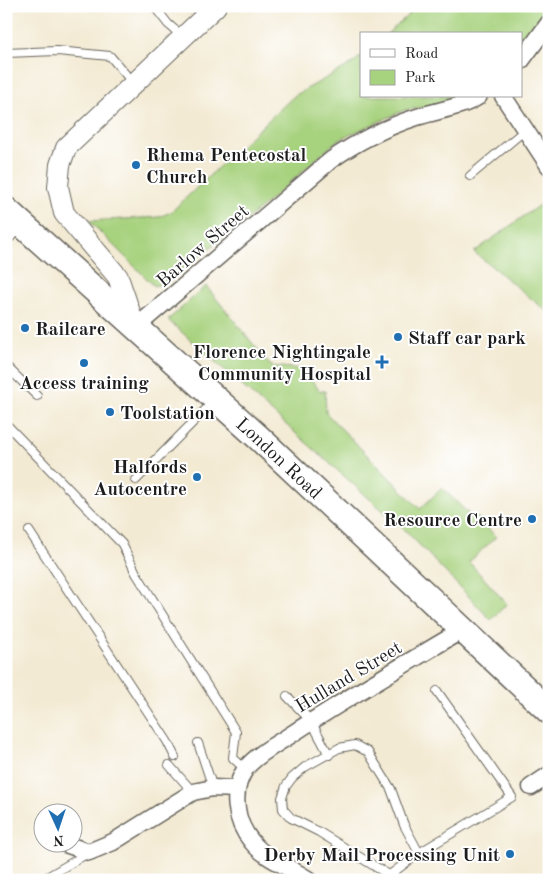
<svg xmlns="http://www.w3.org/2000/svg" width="555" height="886" viewBox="0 0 555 886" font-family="'Old Standard TT',serif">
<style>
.green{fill:#a7d27e;stroke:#62774d}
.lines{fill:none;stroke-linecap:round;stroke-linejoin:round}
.service-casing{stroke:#67645c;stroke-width:10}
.minor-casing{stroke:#67645c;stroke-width:19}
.tertiary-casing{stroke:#67645c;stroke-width:22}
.primary-casing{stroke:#67645c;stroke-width:28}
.service{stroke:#fff;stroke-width:8}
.minor{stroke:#fff;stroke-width:16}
.tertiary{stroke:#fff;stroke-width:20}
.primary{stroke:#fff;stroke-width:25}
.poi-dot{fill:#1f6fb2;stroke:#fff;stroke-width:2}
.labels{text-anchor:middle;stroke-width:4;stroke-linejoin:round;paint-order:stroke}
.poi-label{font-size:19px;font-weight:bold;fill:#1c1c1c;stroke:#fff;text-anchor:start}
.street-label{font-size:19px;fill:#1c1c1c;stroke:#fff}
</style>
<rect width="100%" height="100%" fill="#fff"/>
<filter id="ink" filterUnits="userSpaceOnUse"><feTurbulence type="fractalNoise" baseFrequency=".02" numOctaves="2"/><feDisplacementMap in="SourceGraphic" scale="10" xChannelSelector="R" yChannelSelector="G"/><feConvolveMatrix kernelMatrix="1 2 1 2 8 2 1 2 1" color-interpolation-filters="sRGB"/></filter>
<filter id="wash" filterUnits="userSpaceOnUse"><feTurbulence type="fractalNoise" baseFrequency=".0096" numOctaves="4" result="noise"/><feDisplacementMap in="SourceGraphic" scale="20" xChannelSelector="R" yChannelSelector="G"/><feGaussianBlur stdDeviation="1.12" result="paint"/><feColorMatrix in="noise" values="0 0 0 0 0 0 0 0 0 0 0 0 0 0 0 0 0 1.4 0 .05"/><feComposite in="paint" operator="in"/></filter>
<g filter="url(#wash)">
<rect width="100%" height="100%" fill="#f3ead3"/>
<g class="green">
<polygon points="418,6 549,6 521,48 521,34 387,34"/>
<polygon points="361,56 361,96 456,96 432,106 405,110 338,140 261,208 165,283 154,286 89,221 159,217 171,212 294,96 353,63"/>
<polygon points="549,198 549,313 474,252"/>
<polygon points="206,286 271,366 302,369 320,391 325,391 326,413 420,509 442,488 471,516 479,518 496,537 469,562 507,604 491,620 407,532 168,320"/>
</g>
</g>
<g filter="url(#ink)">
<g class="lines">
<defs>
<g id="service">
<polyline points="154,6 168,24 182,36"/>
<polyline points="6,53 57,51 110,56 133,83"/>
<polyline points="470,176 525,130"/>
<polyline points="6,242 20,227"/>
<polyline points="6,366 37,396"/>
<polyline points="6,424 122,544 136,573 236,732 233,758 245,769"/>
<polyline points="136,480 213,402"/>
<polyline points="29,531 167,741 175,757"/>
<polyline points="287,696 311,721 329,755"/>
<polyline points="198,743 213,788"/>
<polyline points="169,765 193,792"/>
<polyline points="419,853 512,797 437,691"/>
<polyline points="42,880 88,853"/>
<polyline points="383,880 419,853 404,825 391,789 368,752 355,745 339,748 305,767 292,778 286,786 282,798 283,809 291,818 319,832 389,875"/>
</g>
<g id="minor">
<polyline points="521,61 549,23"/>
<polyline points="503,96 549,166"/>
<path d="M135,328L331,160C358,141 386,127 417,117C438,110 461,108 479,96"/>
<polyline points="531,787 549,775"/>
<polyline points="65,844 89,852 113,842 193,792 213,788 236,789"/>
<path d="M309,880C291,867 266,860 252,842C235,822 230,791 246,768C257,754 277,744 292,734C348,697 407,663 464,629"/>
</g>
<polyline id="tertiary" points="135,327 118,277 64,213 58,187 60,165 66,148 216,6"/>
<g id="primary">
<path id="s1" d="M6,210L258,437L549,711"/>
</g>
</defs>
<use href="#service" class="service-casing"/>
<use href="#minor" class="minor-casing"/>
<use href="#tertiary" class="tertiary-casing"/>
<use href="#primary" class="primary-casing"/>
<use href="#service" class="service"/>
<use href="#minor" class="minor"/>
<use href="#tertiary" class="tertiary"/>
<use href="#primary" class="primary"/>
</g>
</g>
<g class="poi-dot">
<circle cx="136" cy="165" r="5"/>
<circle cx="25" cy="328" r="5"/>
<circle cx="398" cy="337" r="5"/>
<path d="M379.5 354.5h5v5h5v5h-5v5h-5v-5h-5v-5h5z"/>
<circle cx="84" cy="363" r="5"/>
<circle cx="110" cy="412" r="5"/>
<circle cx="197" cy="477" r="5"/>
<circle cx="532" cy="519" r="5"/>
<circle cx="510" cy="854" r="5"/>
</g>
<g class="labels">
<g class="poi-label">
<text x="146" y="161">Rhema Pentecostal<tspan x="146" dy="22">Church</tspan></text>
<text x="35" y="335">Railcare</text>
<text x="408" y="344">Staff car park</text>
<text x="371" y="358" text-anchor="end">Florence Nightingale<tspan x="371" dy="22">Community Hospital</tspan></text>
<text x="84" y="389" text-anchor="middle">Access training</text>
<text x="120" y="419">Toolstation</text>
<text x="187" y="473" text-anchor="end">Halfords<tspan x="187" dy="22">Autocentre</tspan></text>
<text x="522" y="526" text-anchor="end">Resource Centre</text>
<text x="500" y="861" text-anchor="end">Derby Mail Processing Unit</text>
</g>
<g class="street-label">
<text transform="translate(202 245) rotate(-41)" y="7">Barlow Street</text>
<text dy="7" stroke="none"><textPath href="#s1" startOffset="369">London Road</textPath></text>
<text transform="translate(348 676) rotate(-31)" y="7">Hulland Street</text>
</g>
</g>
<rect width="555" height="886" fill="none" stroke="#fff" stroke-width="25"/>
<rect x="360" y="32" width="162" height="65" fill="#ffffff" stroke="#a4a4a4"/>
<rect x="370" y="49" width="25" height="8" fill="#ffffff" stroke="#a4a4a4"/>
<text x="405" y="58" font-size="15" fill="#1c1c1c">Road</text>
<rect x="370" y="70" width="25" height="15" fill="#a7d27e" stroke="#a4a4a4"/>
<text x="405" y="82" font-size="15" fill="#1c1c1c">Park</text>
<g transform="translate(58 828) rotate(177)"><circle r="24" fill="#ffffff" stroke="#a4a4a4"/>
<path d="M0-4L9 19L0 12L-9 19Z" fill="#1f6fb2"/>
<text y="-8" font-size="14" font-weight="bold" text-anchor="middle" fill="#1c1c1c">N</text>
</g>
</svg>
